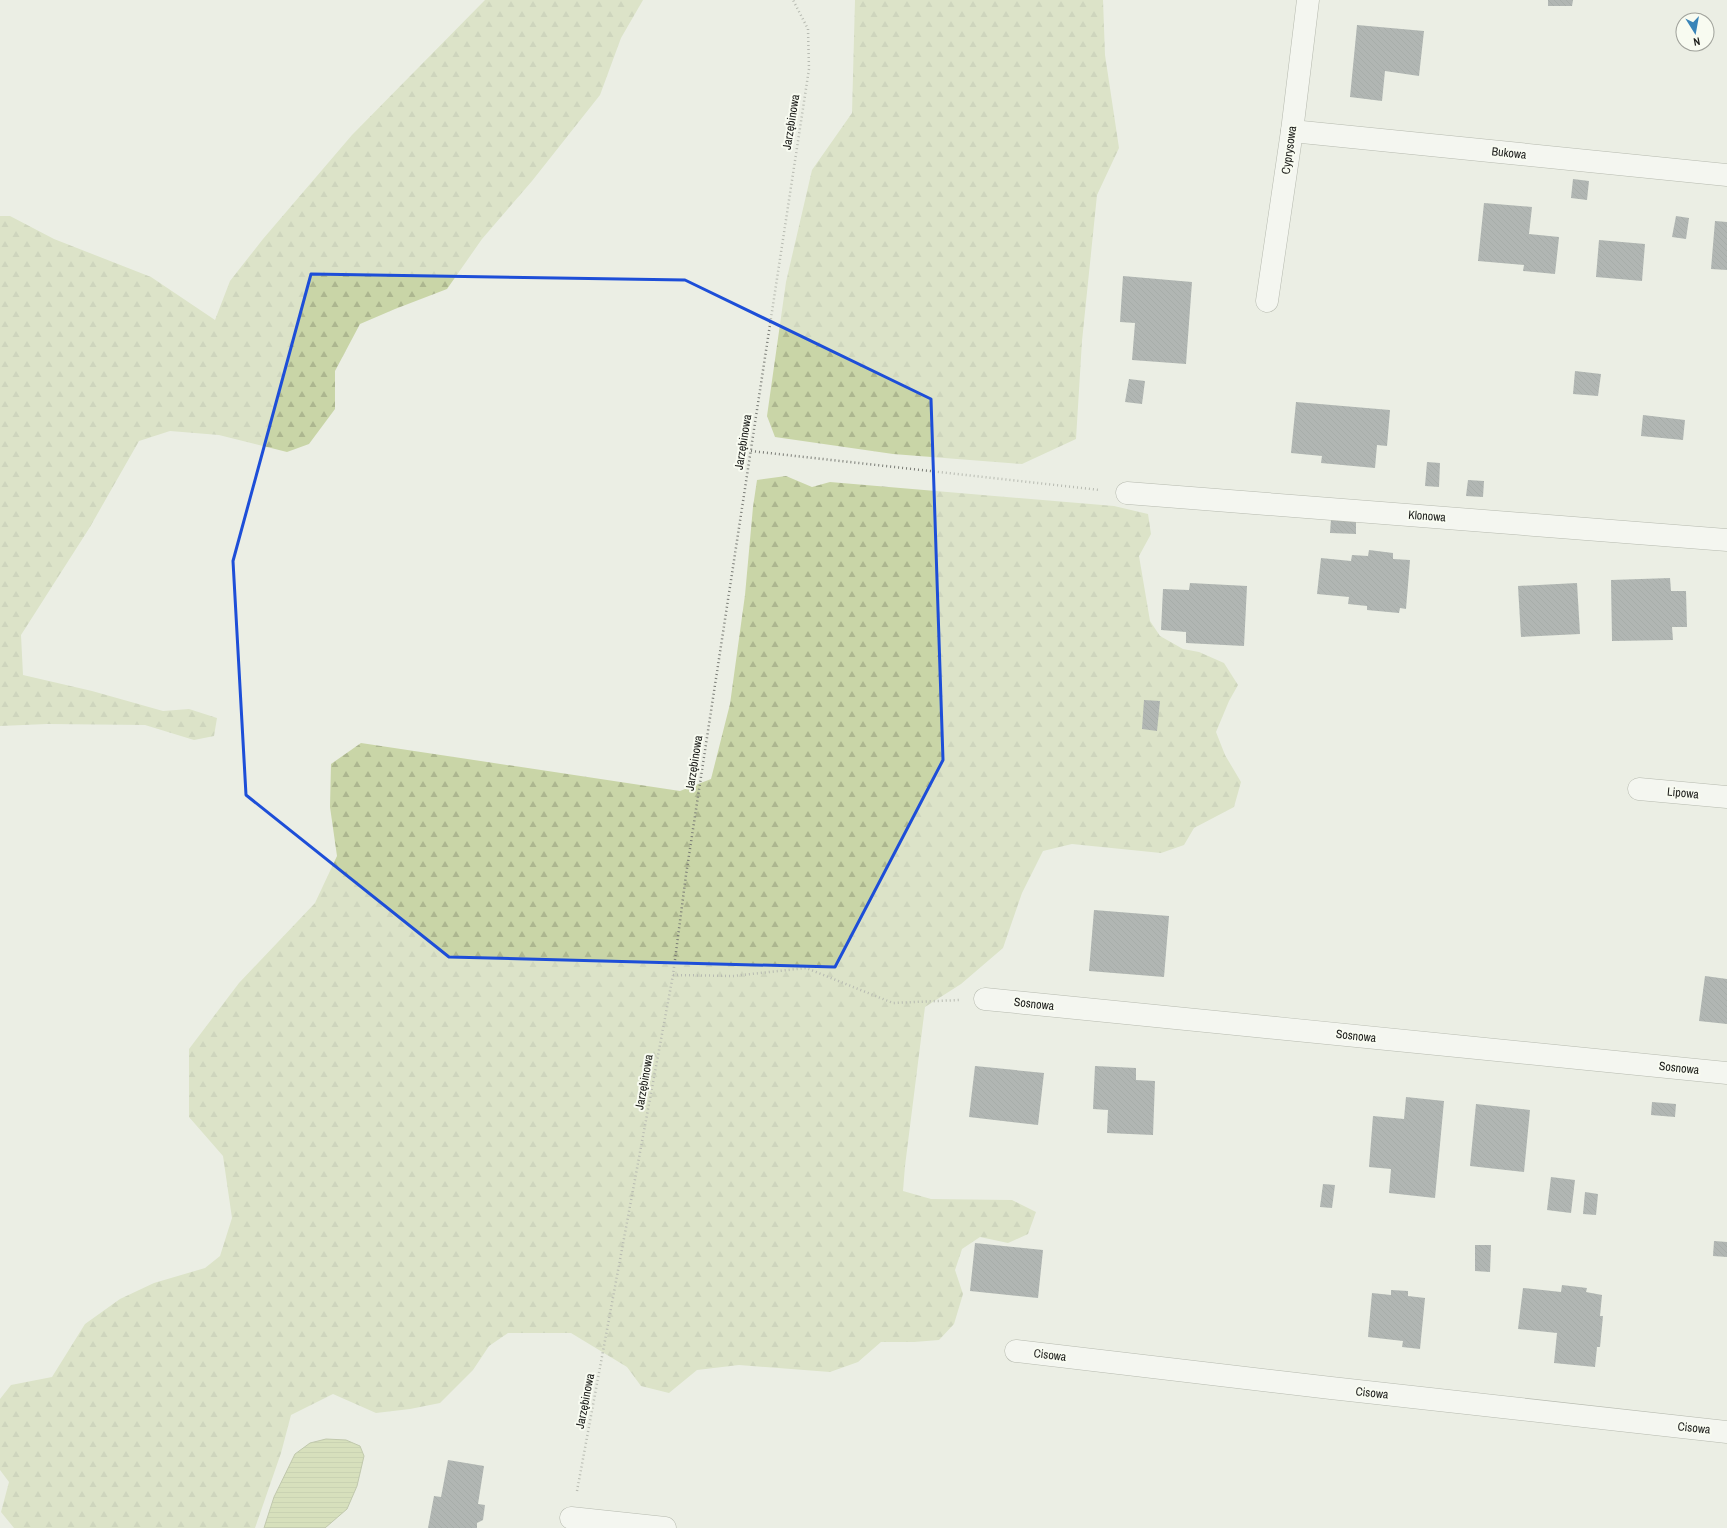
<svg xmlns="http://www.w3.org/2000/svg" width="1727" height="1528" viewBox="0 0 1727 1528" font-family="'Archivo Narrow',sans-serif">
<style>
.forest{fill:url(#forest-firs)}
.water{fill:url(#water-rules);stroke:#8d996a}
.building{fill:url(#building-back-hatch)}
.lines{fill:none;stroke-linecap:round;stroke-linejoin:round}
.street-casing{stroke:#76796f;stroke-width:23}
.path{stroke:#797b75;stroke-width:2.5;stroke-dasharray:1 3;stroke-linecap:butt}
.street{stroke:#fff;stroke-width:22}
.marked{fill:none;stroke:#1d4ed8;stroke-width:3;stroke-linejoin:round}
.labels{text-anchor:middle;stroke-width:4;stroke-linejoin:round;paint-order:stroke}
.street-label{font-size:12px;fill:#1b1c19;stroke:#f8fbf1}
</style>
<defs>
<pattern id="forest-firs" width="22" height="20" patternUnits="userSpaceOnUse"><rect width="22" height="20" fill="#c9d5a7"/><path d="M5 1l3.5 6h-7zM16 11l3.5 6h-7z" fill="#acb68f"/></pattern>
<pattern id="water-rules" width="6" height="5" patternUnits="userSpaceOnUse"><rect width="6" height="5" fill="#becf8d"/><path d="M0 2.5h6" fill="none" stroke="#a3b179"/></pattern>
<pattern id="building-back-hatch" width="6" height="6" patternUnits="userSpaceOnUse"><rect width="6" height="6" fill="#6a7278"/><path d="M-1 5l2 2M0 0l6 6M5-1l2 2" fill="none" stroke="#565d62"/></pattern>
</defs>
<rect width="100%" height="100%" fill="#ebeee4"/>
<g class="forest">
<polygon points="485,0 643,0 621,38 600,95 532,181 482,239 447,289 395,309 360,324 335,371 335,409 309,444 287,452 219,435 170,431 139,441 90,527 21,635 23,675 92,691 163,711 189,709 217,718 214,736 194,740 145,725 47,724 0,726 0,216 10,216 54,239 151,277 215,320 230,281 263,239 352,135"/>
<polygon points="855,0 1103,0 1105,55 1119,148 1097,195 1082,341 1076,439 1022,464 893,454 775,437 767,416 786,282 812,170 852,113"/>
<polygon points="786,476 812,487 830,482 1114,506 1148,514 1151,534 1139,556 1150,621 1160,636 1183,649 1199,652 1224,663 1238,685 1229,701 1216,732 1225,755 1241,782 1234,807 1194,828 1184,845 1161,853 1072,844 1043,851 1022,893 1003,948 961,984 925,1007 905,1166 903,1191 931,1199 1012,1200 1036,1212 1028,1234 1008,1243 980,1237 962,1249 955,1270 963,1294 954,1324 939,1340 914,1342 881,1342 858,1362 830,1372 739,1365 697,1370 669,1393 641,1386 627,1367 571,1333 508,1333 489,1346 473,1370 440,1403 410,1409 376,1413 333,1394 291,1415 281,1453 255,1528 14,1528 1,1512 9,1482 0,1470 0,1399 11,1385 52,1377 85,1324 120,1299 154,1283 205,1268 220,1256 232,1218 223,1156 189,1117 189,1049 239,983 315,903 337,856 330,807 331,764 361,743 680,791 711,779 730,704 745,595 753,507 757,480"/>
</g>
<polygon class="water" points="326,1439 346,1440 360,1446 364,1456 357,1486 347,1509 325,1528 264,1528 274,1497 295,1454 310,1443"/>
<g class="building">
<polygon points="1548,0 1573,0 1572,6 1548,6"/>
<polygon points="1357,25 1424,31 1419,76 1385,71 1382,101 1350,97"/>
<polygon points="1573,179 1589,181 1587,200 1571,198"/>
<polygon points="1484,203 1532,207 1529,234 1559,237 1555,274 1523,271 1524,265 1478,261"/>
<polygon points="1676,216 1689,218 1686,239 1672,237"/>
<polygon points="1715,221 1727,222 1727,270 1711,269"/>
<polygon points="1599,240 1645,244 1642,281 1596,277"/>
<polygon points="1123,276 1192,282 1186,364 1132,360 1135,323 1120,322"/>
<polygon points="1575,371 1601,374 1598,396 1573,394"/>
<polygon points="1129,379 1145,381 1142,404 1125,402"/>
<polygon points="1296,402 1390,410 1387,446 1377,445 1375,468 1321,463 1322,456 1291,453"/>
<polygon points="1643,415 1685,420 1683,440 1641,436"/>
<polygon points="1427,462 1440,463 1439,487 1425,486"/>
<polygon points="1468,480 1484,481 1483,497 1466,496"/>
<polygon points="1331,519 1356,520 1356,534 1330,533"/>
<polygon points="1369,550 1393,553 1393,559 1410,560 1406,609 1400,608 1399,613 1367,610 1367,606 1348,604 1349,597 1317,594 1321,558 1351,561 1352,555 1368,556"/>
<polygon points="1670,578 1671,591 1686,591 1687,627 1672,627 1673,640 1612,641 1611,580"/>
<polygon points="1190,583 1247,586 1244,646 1186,643 1186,632 1161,630 1163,589 1189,590"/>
<polygon points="1577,583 1580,634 1521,637 1518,586"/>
<polygon points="1144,700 1160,701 1157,731 1142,729"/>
<polygon points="1094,910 1169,916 1164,977 1089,971"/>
<polygon points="1705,976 1727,979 1727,1024 1699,1021"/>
<polygon points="975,1066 1044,1073 1038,1125 969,1117"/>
<polygon points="1095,1066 1136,1068 1136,1080 1155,1081 1153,1135 1107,1133 1108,1110 1093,1109"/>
<polygon points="1406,1097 1444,1101 1435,1198 1389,1193 1391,1169 1369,1167 1373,1116 1404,1119"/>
<polygon points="1652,1102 1676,1104 1675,1117 1651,1115"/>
<polygon points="1476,1104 1530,1110 1524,1172 1470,1166"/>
<polygon points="1551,1177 1575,1180 1571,1213 1547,1210"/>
<polygon points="1323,1184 1335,1185 1332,1208 1320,1207"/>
<polygon points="1585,1192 1598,1194 1596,1215 1583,1214"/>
<polygon points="1714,1241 1727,1242 1727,1257 1713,1256"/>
<polygon points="975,1243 1043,1250 1038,1298 970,1291"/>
<polygon points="1475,1245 1491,1245 1490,1272 1475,1271"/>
<polygon points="1562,1285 1587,1288 1586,1292 1602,1295 1600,1316 1603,1316 1600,1347 1597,1347 1595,1367 1554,1363 1557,1333 1518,1329 1523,1288 1561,1292"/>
<polygon points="1391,1290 1408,1291 1408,1296 1425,1298 1420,1349 1402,1347 1403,1341 1368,1337 1372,1293 1391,1295"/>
<polygon points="448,1460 484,1466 478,1504 485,1505 483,1520 477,1523 477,1528 428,1528 434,1496 441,1497"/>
</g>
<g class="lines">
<defs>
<g id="street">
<polyline points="1292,131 1727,175"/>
<polyline points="1267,301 1292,131 1308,0"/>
<polyline points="1127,493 1727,540"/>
<polyline points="1639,789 1727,797"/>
<polyline points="985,999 1727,1073"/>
<polyline points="1016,1351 1331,1388 1727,1432"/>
<polyline points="571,1518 665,1528"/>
</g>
</defs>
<use href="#street" class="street-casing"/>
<g class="path">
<polyline points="751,451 1100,490"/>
<polyline points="673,975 733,976 806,968 893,1003 959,1000"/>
<polyline points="577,1491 673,975 686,875 809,69 808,29 793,0"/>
</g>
<use href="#street" class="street"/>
</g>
<path d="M0 0H1727V1528H0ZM311,274L685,280L931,399L943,760L835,967L449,957L246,795L233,561Z" fill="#ebeee4" fill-opacity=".55" fill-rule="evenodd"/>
<path class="marked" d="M311,274L685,280L931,399L943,760L835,967L449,957L246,795L233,561Z"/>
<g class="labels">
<g class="street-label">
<text transform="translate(791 122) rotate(-81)" y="4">Jarzębinowa</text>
<text transform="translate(1289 150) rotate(-82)" y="4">Cyprysowa</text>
<text transform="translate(1509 153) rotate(6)" y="4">Bukowa</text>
<text transform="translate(743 442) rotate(-81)" y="4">Jarzębinowa</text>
<text transform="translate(1427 516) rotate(4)" y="4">Klonowa</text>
<text transform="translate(694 763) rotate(-81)" y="4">Jarzębinowa</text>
<text transform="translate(1683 793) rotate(5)" y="4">Lipowa</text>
<text transform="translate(1034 1004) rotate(6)" y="4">Sosnowa</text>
<text transform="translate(1356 1036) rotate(6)" y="4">Sosnowa</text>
<text transform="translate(1679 1068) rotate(6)" y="4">Sosnowa</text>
<text transform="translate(644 1082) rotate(-80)" y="4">Jarzębinowa</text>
<text transform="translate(1050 1355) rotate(7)" y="4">Cisowa</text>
<text transform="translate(1372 1393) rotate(6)" y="4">Cisowa</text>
<text transform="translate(585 1401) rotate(-79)" y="4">Jarzębinowa</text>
<text transform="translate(1694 1428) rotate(6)" y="4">Cisowa</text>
</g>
</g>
<g transform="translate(1695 32) rotate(169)"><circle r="19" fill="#f8fbf1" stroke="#a0a29b"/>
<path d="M0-3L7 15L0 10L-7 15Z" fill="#3984b8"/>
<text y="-6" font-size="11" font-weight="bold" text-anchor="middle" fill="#1b1c19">N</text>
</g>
</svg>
